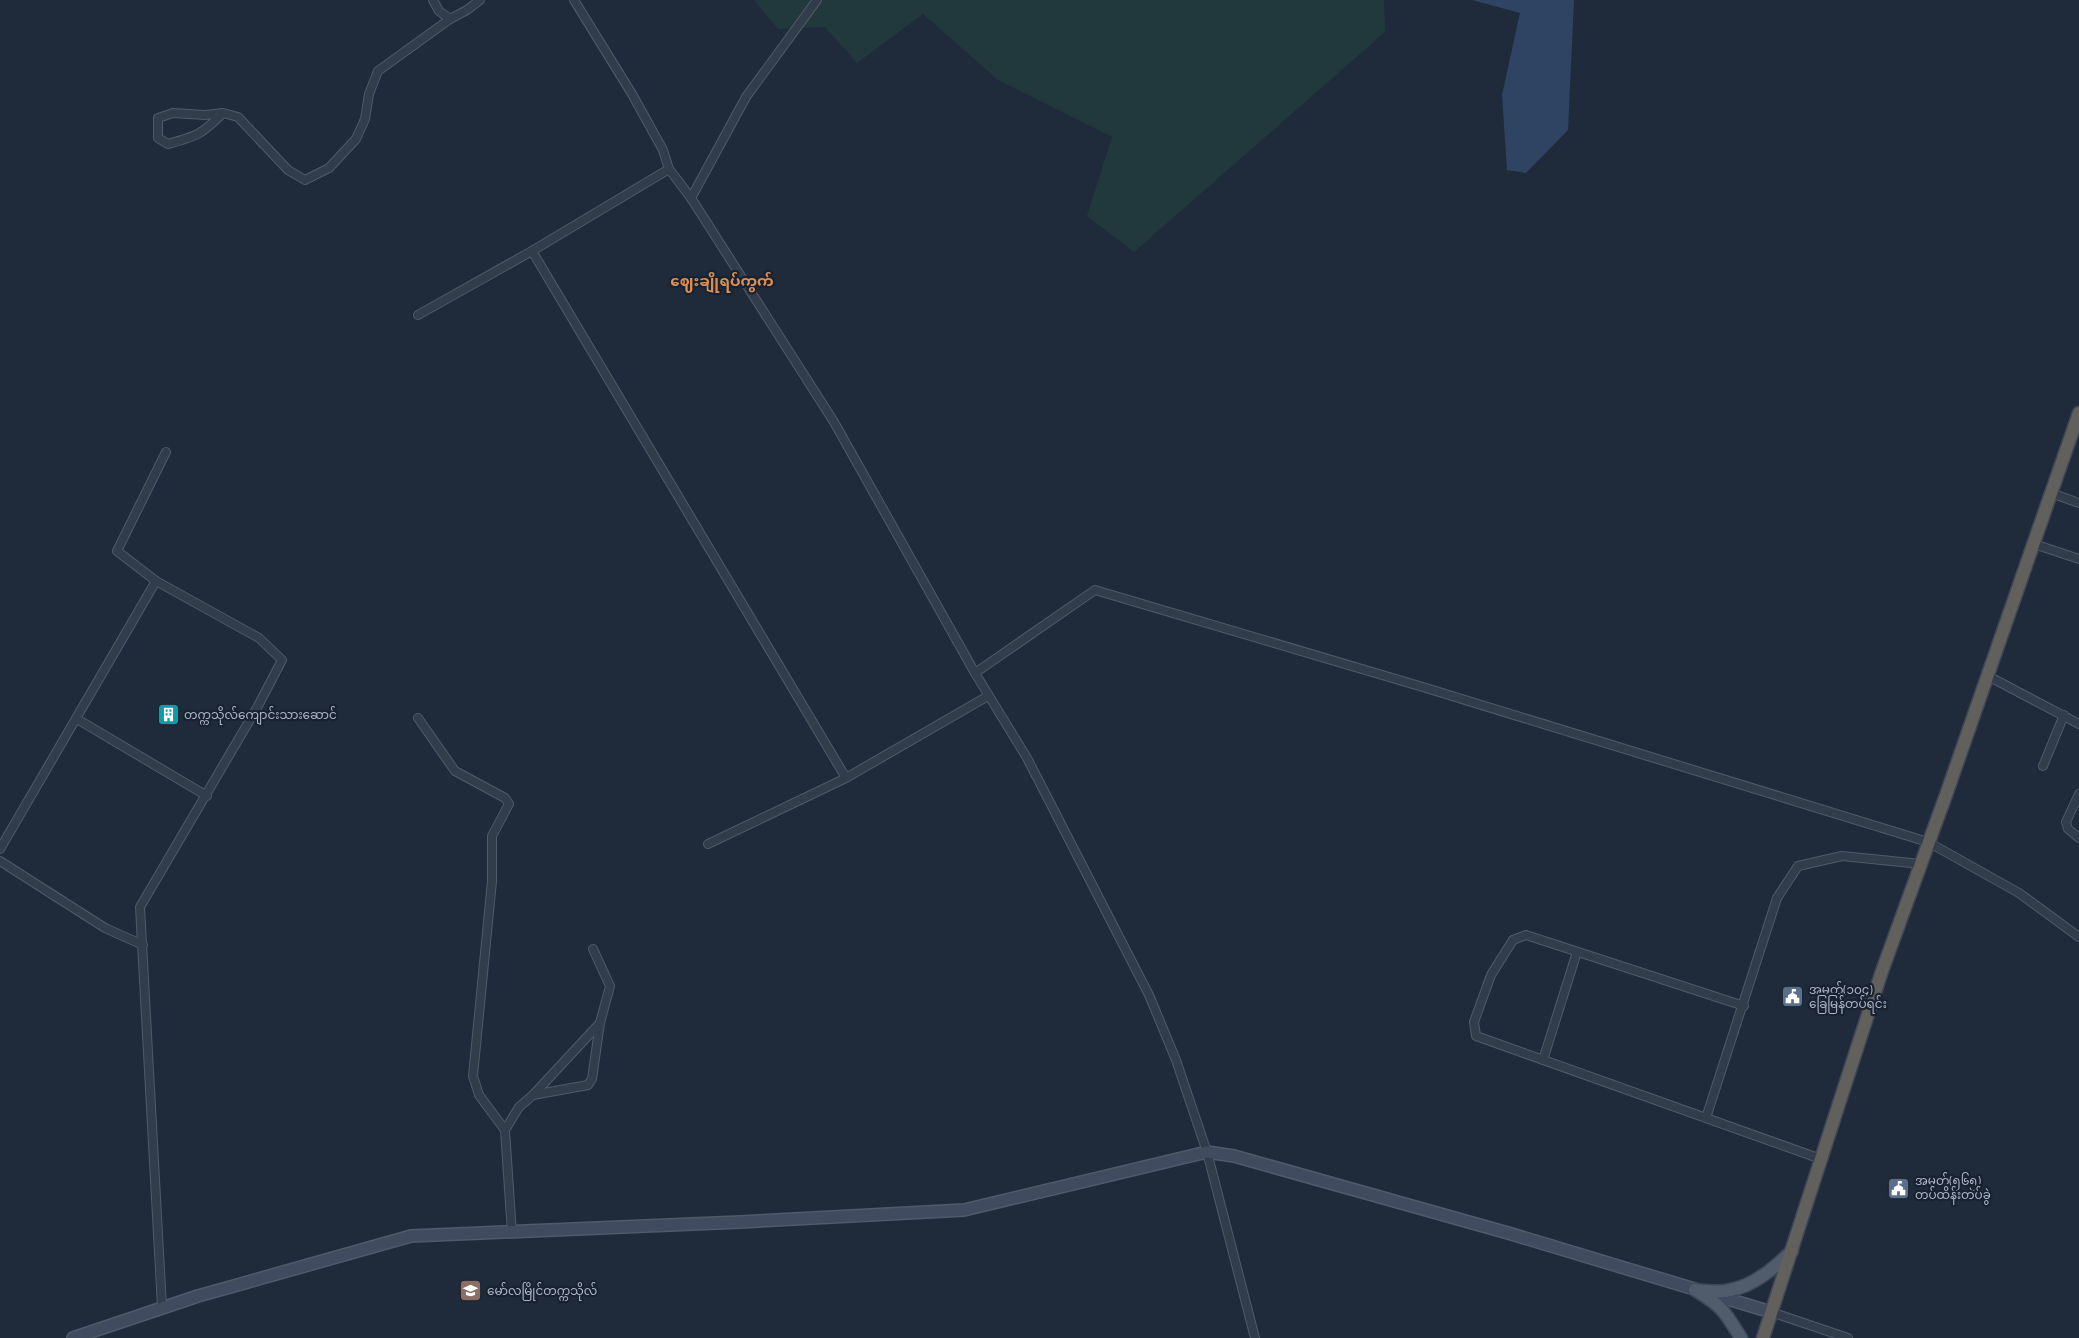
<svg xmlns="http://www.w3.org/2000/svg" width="2079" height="1338" viewBox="0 0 2079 1338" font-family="Barlow,'Noto Sans Myanmar',sans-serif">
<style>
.green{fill:#21393c}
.water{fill:#2e4462}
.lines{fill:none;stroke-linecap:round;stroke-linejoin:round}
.minor-casing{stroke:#505a69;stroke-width:10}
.secondary-casing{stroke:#505a69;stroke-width:14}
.primary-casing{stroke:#3c4655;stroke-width:15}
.trunk-casing{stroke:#3d4756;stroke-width:15}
.minor{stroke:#323d4b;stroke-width:8}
.secondary{stroke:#404b5f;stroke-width:11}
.primary{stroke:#505c6c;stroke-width:12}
.trunk{stroke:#61605d;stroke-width:12}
.labels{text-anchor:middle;stroke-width:4.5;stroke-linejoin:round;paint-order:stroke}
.poi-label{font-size:12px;fill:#adb7c8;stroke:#182230;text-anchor:start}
.quarter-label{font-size:15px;font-weight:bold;fill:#df8f51;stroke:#182230}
</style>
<rect width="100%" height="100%" fill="#1f2b3b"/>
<polygon class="green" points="754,0 1384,0 1385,32 1134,252 1087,216 1112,137 998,80 923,14 857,63 825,27 778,29"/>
<polygon class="water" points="1472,0 1574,0 1568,130 1526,173 1507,170 1502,95 1520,13"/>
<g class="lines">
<defs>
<g id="minor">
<polyline points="433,0 439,11 450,19 467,10 480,0"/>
<polyline points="574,0 632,94 663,150 669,169 691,198 834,422 975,673 1027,758 1149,995 1176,1060 1207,1152 1255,1338"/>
<path d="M223,113C201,135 197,136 168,144L158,138V118L173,113L205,115L223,113L238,117L288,170L305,180L329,168L356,139L365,119L369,94L378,71L450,19"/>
<polyline points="691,198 746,97 817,0"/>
<polyline points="532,251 846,778"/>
<polyline points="418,315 532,251 669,169"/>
<polyline points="2051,493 2079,503"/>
<polyline points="2034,544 2079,559"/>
<polyline points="975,673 1095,590 1426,688 1928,842 2019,893 2079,937"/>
<polyline points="1988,676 2079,724"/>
<polyline points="418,718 455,771 505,798 509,804 492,836 492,881 473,1076 479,1095 505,1130 512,1233"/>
<polyline points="77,719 207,796"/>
<polyline points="2043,766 2064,715"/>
<polyline points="2079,794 2066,822 2068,829 2079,838"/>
<polyline points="708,844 846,778 988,696"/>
<polyline points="0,849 156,581"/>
<polyline points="0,861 105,928 143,945"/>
<polyline points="1744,1006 1526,935 1513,940 1491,975 1474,1022 1476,1036 1821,1159"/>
<polyline points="1543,1060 1577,952"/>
<polyline points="533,1095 588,1085 592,1079 600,1023 610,986 593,949"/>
<polyline points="1706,1118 1777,898 1798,866 1842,856 1921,864"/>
<polyline points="505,1130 519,1107 533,1095 600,1023"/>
<polyline points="162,1307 140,907 258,706 282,660 259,638 156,581 117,551 166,452"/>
<polyline points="1771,1312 1848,1338"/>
</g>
<polyline id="secondary" points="73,1338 198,1296 411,1236 740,1222 964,1210 1207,1152 1234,1156 1508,1233 1771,1312"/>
<g id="primary">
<path d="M1695,1290C1706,1291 1719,1293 1730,1290C1754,1286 1775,1267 1792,1251"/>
<path d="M1697,1291C1723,1307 1725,1312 1741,1338"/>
</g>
<polyline id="trunk" points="1763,1338 1882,971 1946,795 2079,413"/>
</defs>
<use href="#minor" class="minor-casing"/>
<use href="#secondary" class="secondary-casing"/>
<use href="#primary" class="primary-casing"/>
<use href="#trunk" class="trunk-casing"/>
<use href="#minor" class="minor"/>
<use href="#secondary" class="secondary"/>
<use href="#primary" class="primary"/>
<use href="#trunk" class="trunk"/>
</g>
<defs>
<symbol id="building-square" viewBox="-11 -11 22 22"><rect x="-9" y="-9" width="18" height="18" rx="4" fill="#0f9aa8" stroke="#182230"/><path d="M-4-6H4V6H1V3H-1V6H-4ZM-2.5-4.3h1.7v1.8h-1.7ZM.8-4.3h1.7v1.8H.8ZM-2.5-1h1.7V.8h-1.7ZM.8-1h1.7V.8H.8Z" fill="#fff"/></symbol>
<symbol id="civic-square" viewBox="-11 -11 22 22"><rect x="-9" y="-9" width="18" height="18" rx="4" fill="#5c6f8a" stroke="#182230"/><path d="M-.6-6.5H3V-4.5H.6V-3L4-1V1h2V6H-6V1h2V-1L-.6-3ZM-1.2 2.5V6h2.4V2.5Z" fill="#fff"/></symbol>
<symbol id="university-square" viewBox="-11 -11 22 22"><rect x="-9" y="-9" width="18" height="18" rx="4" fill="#8d6e63" stroke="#182230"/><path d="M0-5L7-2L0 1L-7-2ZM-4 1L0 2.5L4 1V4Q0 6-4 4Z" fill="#fff"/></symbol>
</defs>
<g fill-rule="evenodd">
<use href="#building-square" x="156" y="702" width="25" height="25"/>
<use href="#civic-square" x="1780" y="984" width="25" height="25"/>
<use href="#civic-square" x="1886" y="1176" width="25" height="25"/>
<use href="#university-square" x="458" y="1278" width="25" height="25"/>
</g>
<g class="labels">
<g class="poi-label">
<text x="184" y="719">တက္ကသိုလ်ကျောင်းသားဆောင်</text>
<text x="1809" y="994">အမှတ်(၁၀၄)<tspan x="1809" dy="14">ခြေမြန်တပ်ရင်း</tspan></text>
<text x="1915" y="1185">အမှတ်(၅၆၅)<tspan x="1915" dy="14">တပ်ထိန်းတပ်ခွဲ</tspan></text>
<text x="487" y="1295">မော်လမြိုင်တက္ကသိုလ်</text>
</g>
<g class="quarter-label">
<text x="722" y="286">ဈေးချိုရပ်ကွက်</text>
</g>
</g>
</svg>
